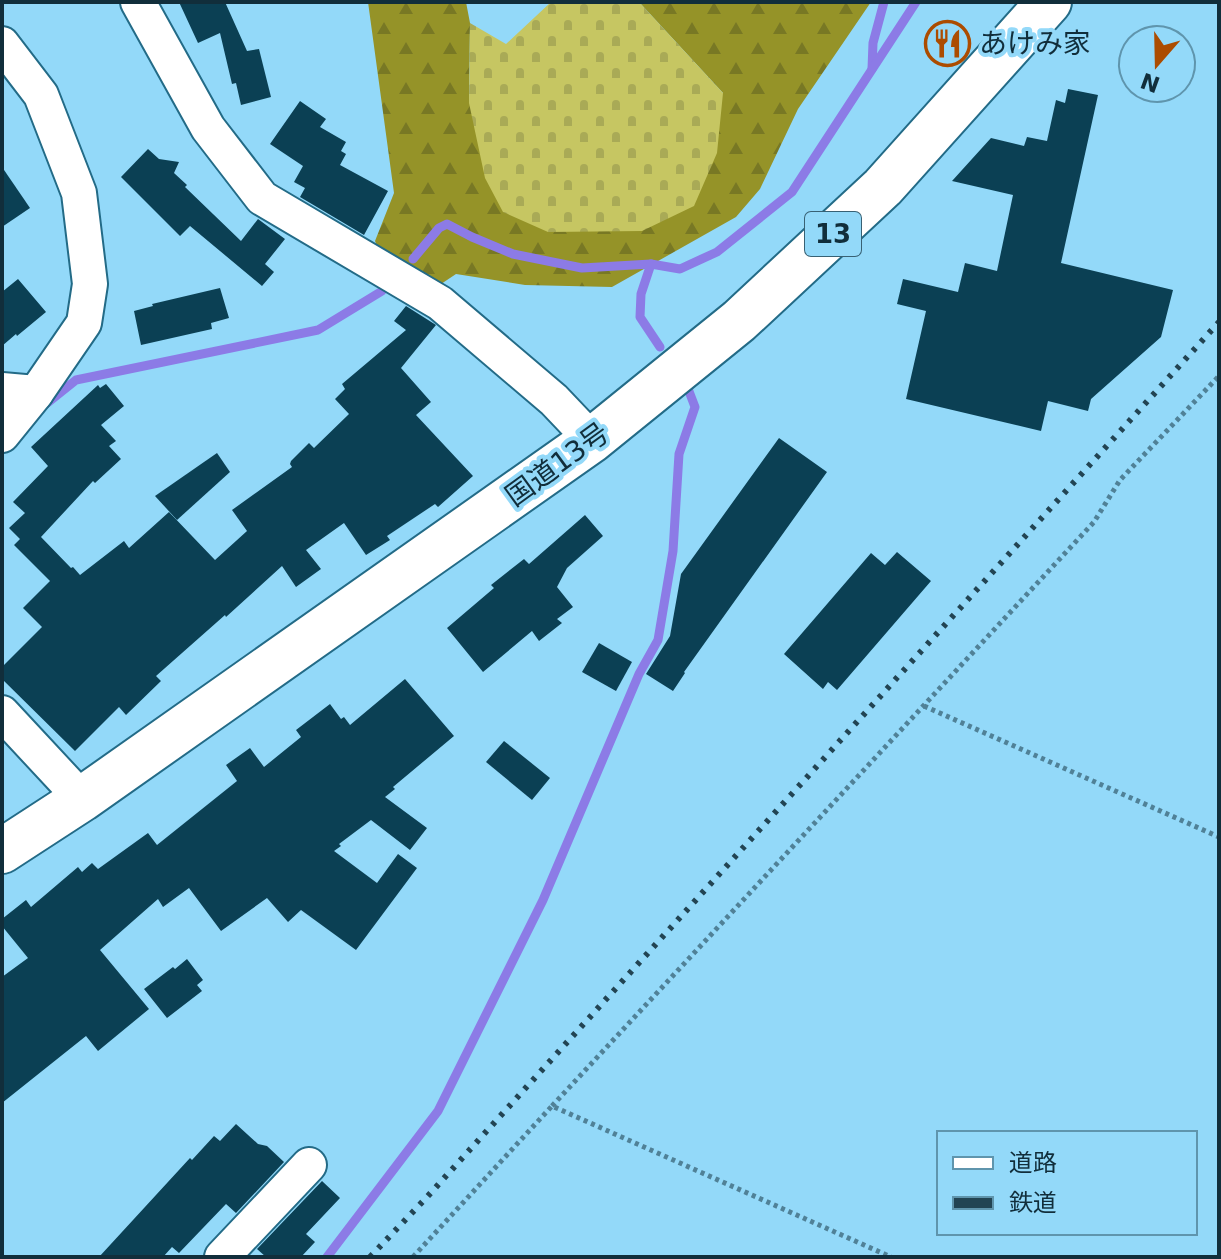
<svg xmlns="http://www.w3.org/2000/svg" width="1221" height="1259" viewBox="0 0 1221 1259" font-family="'DejaVu Sans','Noto Sans JP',sans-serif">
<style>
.forest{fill:url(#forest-firs)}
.cemetery{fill:url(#cemetery-stones)}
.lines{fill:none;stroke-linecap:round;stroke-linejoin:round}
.stream{stroke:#8c7be6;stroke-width:9}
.building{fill:#0b4054}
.minor-casing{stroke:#236b87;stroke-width:38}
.trunk-casing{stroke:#236b87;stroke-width:48}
.path{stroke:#508197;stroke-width:5;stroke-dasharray:4 4;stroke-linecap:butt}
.minor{stroke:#fff;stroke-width:34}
.trunk{stroke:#fff;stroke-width:44}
.rail{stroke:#224453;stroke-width:6;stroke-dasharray:4 8;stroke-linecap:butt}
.labels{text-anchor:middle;stroke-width:8;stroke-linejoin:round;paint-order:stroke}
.shield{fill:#93d9f9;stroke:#386174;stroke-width:2}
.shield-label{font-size:26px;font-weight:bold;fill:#112e3b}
.poi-label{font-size:28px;fill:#112e3b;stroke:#93d9f9;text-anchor:start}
.street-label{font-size:28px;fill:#112e3b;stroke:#93d9f9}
</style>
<defs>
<pattern id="forest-firs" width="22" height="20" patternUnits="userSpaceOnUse" patternTransform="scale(2)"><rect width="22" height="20" fill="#959328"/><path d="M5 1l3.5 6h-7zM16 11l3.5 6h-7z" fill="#787824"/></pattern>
<pattern id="cemetery-stones" width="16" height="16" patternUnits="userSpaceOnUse" patternTransform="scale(2)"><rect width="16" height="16" fill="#c6c662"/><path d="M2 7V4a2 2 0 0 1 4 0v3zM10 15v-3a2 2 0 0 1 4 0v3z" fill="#a9aa56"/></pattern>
</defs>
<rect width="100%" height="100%" fill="#93d9f9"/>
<polygon class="forest" points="368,2 466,2 470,23 469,103 723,93 639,2 871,2 798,109 760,189 736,217 612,287 525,285 456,274 435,288 386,268 375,241 394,193"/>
<polygon class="cemetery" points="551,2 639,2 723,93 717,153 694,206 642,231 548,232 503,212 485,178 469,103 470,23 506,44"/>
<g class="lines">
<g class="stream">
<polyline points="872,69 873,43 884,2"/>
<polyline points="413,259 439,228 447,224 472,237 513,254 582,268 651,264"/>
<polyline points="660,347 640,317 641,294 651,264 680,269 717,252 792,192 916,2"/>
<polyline points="46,404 76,380 318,330 382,291"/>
<polyline points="327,1257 438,1111 543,900 639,674 658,640 673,551 679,454 695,407 687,386"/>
</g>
</g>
<g class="building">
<polygon points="179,2 225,2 247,51 259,49 271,97 241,105 236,83 232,84 220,33 198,43"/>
<polygon points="1068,89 1098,95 1061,263 1173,290 1161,337 1091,399 1088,411 1048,401 1041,431 906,399 926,311 897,304 903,279 958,292 965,263 997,271 1013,195 952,181 991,138 1024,146 1027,137 1047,141 1056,100 1065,103"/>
<polygon points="300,101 326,119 320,127 346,142 341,151 346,154 340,165 388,191 364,235 300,197 305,188 294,182 303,166 270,144"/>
<polygon points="148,149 159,159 179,162 174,173 187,185 185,187 241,241 258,219 285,239 265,264 274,272 262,286 190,226 180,236 121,177"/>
<polygon points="2,167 30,208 2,227"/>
<polygon points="18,279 46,312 17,336 16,334 2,346 2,292"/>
<polygon points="220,288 229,318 211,323 212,329 141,345 134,311 153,306 152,304"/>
<polygon points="406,306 436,325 401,368 431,402 416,415 473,476 438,507 435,504 387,536 390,540 366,555 344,523 306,550 321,569 296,587 282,566 226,617 225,615 156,676 161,681 126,715 119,707 75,751 2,679 2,667 42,627 23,608 50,581 14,545 20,539 9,528 25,513 13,502 48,466 31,447 98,385 100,388 106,384 124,406 101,425 116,441 109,446 121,459 95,483 93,481 41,537 71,568 73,567 80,575 124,541 129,548 169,512 215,560 247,531 232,510 292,467 290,464 291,461 309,443 314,448 349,414 335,399 345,389 342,384 406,330 394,321"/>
<polygon points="779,438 827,472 684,672 685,673 673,691 646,674 670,636 681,574"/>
<polygon points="217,453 230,472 177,520 155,496"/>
<polygon points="585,515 603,536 567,568 557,587 573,607 557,619 562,623 539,641 532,631 483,672 447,628 494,588 491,585 524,559 529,564"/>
<polygon points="897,552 931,581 837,690 828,682 823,689 784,654 871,553 885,565"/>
<polygon points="599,643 632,662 616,691 582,672"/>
<polygon points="405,679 454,736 393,787 395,789 385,797 427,828 410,850 371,820 339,844 341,846 334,851 377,883 398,854 417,868 356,950 301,910 288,922 267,898 221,931 189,888 163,907 158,899 100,950 149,1009 98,1051 86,1036 2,1103 2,977 28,958 2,926 2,919 26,900 31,907 78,867 82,872 92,863 98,869 148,833 157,845 237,781 226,765 250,748 264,767 301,737 296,730 330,704 341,719 344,717 350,725"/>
<polygon points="504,741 550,778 532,800 486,762"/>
<polygon points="187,959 203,980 197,985 202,991 167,1018 144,989 173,967 175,969"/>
<polygon points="236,1124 258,1144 267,1146 284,1162 236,1213 226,1204 179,1253 172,1247 163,1257 99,1257 190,1158 192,1160 214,1136 220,1141"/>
<polygon points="322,1181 340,1198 306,1234 315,1242 301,1257 266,1257 257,1249"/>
</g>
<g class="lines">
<defs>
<g id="minor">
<polyline points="138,2 208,128 262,198 440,303 554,400 592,440"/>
<polyline points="2,44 41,95 79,193 90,284 84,323 36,393 2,390"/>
<polyline points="2,435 36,393"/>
<polyline points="2,713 82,799"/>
<polyline points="222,1257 309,1165"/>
</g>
<polyline id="trunk" points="2,851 82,799 592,440 739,321 883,187 1049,2"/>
</defs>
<use href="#minor" class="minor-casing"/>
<use href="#trunk" class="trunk-casing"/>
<g class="path">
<polyline points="924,706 1219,837"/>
<polyline points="552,1106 1094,522 1120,480 1219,376"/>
<polyline points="413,1257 552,1106 891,1257"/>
</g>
<use href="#minor" class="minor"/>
<use href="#trunk" class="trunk"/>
<polyline class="rail" points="370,1257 427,1197 1219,322"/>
</g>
<defs>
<symbol id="restaurant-ring" viewBox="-11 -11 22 22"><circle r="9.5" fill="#93d9f9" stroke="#ac4c00" stroke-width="1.5"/><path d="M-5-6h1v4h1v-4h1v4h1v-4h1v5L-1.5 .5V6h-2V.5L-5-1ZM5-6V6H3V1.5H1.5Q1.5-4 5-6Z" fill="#ac4c00"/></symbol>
</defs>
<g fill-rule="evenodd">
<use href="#restaurant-ring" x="922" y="18" width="51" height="51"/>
</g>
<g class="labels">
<rect class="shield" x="805" y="212" width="56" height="44" rx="6"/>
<g class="shield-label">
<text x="833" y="243">13</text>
</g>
<g class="poi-label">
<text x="979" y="53">あけみ家</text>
</g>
<g class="street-label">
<text transform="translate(557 464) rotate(-36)" y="10">国道13号</text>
</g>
</g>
<rect width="1221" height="1259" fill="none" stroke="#112e3b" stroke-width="8"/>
<rect x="937" y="1131" width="260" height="104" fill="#93d9f9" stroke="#5f95ad" stroke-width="2"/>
<rect x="953" y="1157" width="40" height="12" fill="#ffffff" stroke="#5f95ad" stroke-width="2"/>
<text x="1009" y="1171" font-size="24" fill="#112e3b">道路</text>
<rect x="953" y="1197" width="40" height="12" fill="#224453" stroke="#5f95ad" stroke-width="2"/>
<text x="1009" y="1211" font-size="24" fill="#112e3b">鉄道</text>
<g transform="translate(1157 64) rotate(200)"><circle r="38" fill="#93d9f9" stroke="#5f95ad" stroke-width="2"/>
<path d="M0-6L14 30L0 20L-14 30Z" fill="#ac4c00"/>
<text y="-12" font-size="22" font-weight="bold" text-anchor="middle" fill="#112e3b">N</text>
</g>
</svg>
